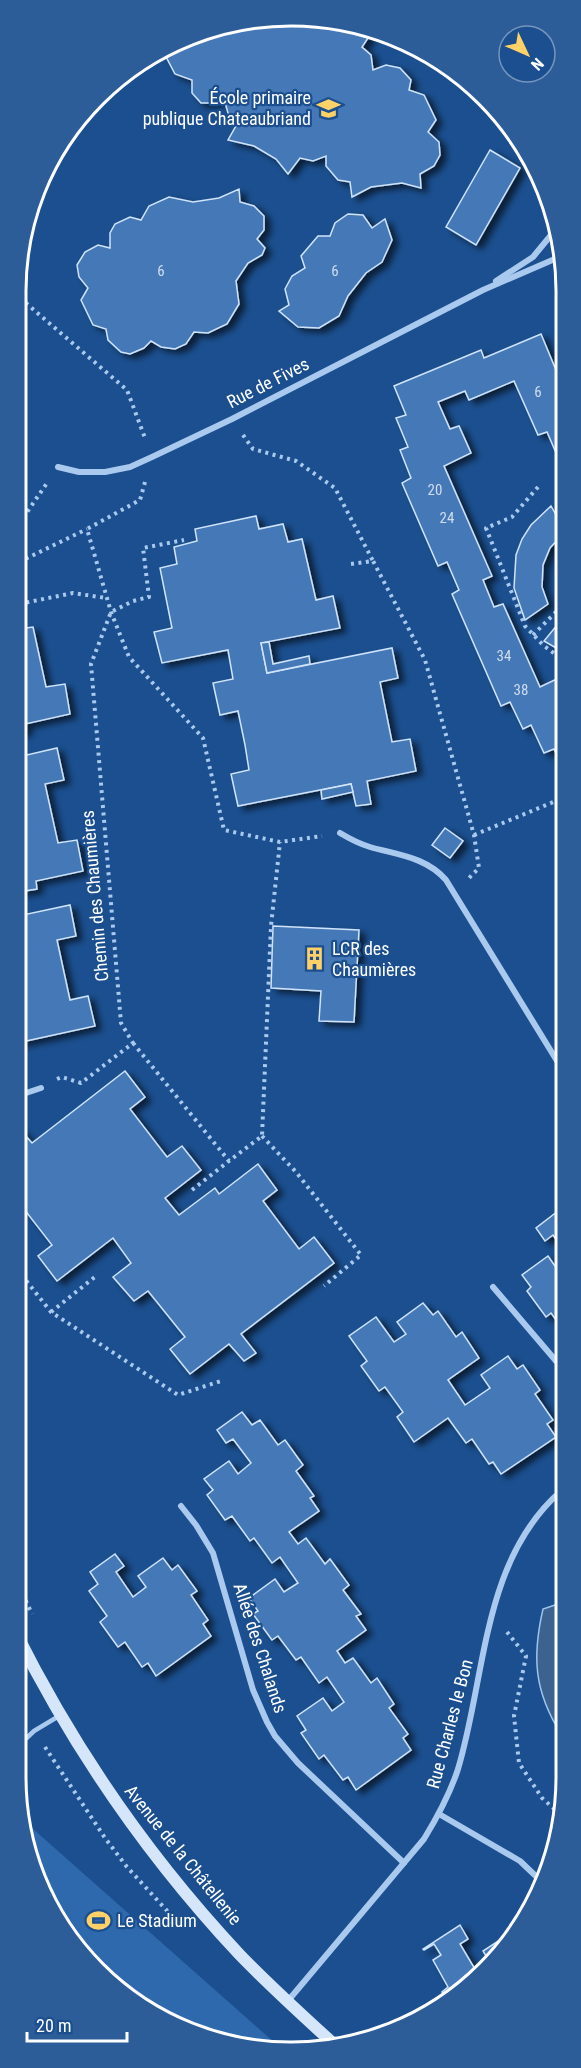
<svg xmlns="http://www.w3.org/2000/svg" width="581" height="2068" viewBox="0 0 581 2068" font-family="'Roboto Condensed',sans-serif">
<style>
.green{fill:#2e69ad}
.water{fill:#3c6290;stroke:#9cc4f0;stroke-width:1.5}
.building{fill:#4478b7;stroke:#cfe3fa;stroke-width:1.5;filter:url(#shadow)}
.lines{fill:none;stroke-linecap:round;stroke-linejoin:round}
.path{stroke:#a9c9ee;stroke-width:4;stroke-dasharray:3 4.5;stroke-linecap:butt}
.lane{stroke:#a9c9ee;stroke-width:4.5}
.street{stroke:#a9c9ee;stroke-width:6}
.secondary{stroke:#d6e6fa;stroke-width:12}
.labels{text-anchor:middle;stroke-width:4.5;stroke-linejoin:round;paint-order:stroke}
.number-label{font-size:15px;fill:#d0dded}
.poi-label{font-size:18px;fill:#fff;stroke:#1b4f8f;text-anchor:start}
.street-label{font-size:18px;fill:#fff;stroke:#1b4f8f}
.rim{fill:none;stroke:#fff;stroke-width:3}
</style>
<defs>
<filter id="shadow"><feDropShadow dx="6" dy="4" stdDeviation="3" flood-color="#0009"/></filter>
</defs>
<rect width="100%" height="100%" fill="#1b4f8f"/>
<polygon class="green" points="23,1820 284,2051 272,2052 169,2025 84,1959 36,1883"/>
<path class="water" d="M561,1601V1734C534,1691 532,1657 543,1609L555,1605Z"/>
<g class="building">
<polygon points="236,20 332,20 345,28 370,35 362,47 371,55 373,70 386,65 400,68 411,80 409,90 424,95 436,120 428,132 439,142 440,155 434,166 420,174 421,188 402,183 371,187 352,197 350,182 338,180 326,166 326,156 313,161 300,158 288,174 276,159 254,146 228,140 237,124 228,113 224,99 214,103 201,103 192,93 192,80 175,74 163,51"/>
<polygon points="490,150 520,168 476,245 446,227"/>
<polygon points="239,189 240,202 254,206 264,216 264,230 257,239 265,248 262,255 248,263 236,281 239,304 227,324 208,333 194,332 186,344 175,349 161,347 151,341 144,348 130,354 121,352 108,340 106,329 93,325 81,300 88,288 79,277 77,265 85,252 98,245 110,248 110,233 115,224 130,217 141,220 149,206 169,197 193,202 219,198"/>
<polygon points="348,214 363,215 372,228 385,219 392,240 382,262 366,273 348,296 339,316 319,328 298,327 279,311 289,305 285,289 292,276 305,268 301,256 318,236 330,236 335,223"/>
<polygon points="541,334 563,387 563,469 547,432 538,435 514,381 469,400 465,391 438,402 450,429 459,426 471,453 444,466 492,576 483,580 494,607 503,604 540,687 563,676 563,767 554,749 544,753 531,725 523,729 510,702 501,706 452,594 459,590 447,562 438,566 402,483 411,478 400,450 408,447 396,418 406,415 394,386 481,350 484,358"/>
<polygon points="551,506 563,527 563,534 550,548 543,565 542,587 548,604 525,620 514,588 516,555 522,539 531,525"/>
<polygon points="256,516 259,529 283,524 288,542 302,539 316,600 333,596 340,628 261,643 267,673 392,648 398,678 380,682 392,742 410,739 416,771 367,781 371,804 356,806 351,784 238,806 231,774 249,770 245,745 238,711 220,715 213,683 233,679 228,650 162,663 154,632 172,628 160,568 177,564 174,547 197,541 195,529"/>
<polygon points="562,619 563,619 563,652 544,641"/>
<polygon points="33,627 46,687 65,684 70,714 25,724 26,731 19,733 19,629"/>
<polygon points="269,642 273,664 309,656 310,664 267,673 261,643"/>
<polygon points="57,748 64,780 45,784 58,843 77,840 83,871 36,881 37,889 18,892 18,757"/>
<polygon points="351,784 353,792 322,799 321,790"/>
<polygon points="445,828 463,841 450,858 432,845"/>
<polygon points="70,905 76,936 57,940 70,1000 88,996 95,1026 17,1043 18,916"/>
<polygon points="273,926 359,930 354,1022 319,1021 321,991 271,988"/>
<polygon points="125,1071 145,1097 130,1109 167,1157 182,1146 201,1170 165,1198 179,1215 215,1188 219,1194 258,1164 277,1190 263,1201 299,1249 314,1237 334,1263 241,1334 256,1353 244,1361 229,1344 190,1374 170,1349 185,1337 148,1291 134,1301 113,1277 131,1263 113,1238 57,1281 38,1256 52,1245 17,1200 17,1154 20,1152 17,1148 17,1126 32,1143"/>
<polygon points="562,1208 562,1248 553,1235 545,1241 536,1228"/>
<polygon points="548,1256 557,1269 562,1266 562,1328 551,1313 546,1317 527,1291 531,1287 522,1275"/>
<polygon points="423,1303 433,1315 438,1311 456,1337 462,1332 479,1358 448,1380 465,1405 490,1388 481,1375 508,1356 517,1369 523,1365 540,1390 535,1394 553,1420 547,1424 556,1437 501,1474 493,1462 489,1464 472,1439 466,1443 448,1418 414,1442 397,1417 403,1412 385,1387 379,1391 361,1366 367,1361 349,1336 376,1317 394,1342 406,1334 397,1322"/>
<polygon points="242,1412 252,1425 260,1420 278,1445 285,1440 303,1465 296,1471 314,1496 310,1498 319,1511 289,1532 298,1544 306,1538 325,1564 330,1559 349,1585 343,1590 361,1614 356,1616 366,1630 337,1651 345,1663 353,1658 371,1683 377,1678 394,1704 389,1708 408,1734 403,1738 411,1750 356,1790 348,1777 343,1780 324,1755 319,1759 301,1733 306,1730 297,1716 323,1698 332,1711 344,1702 327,1677 319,1683 301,1657 296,1660 278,1636 272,1640 253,1614 258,1611 249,1598 275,1579 284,1592 298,1583 280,1557 272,1563 254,1538 250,1541 232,1516 225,1520 207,1495 213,1490 204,1479 229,1461 238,1474 251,1463 233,1439 226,1443 217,1430"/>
<polygon points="115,1554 124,1566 116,1572 133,1597 146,1587 138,1576 163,1558 172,1570 178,1565 197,1591 191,1595 208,1620 203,1624 211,1636 156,1676 148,1663 142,1667 125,1642 118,1647 100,1622 107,1616 89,1591 98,1584 90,1572"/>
<polygon points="460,1925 468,1939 460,1944 476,1971 485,1965 458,1996 447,2002 442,1992 448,1987 433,1960 441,1955 434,1944 424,1950 423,1949"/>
<polygon points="509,1934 511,1936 489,1961 483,1951"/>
</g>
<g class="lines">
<g class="path">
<polyline points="20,298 127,390 145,438"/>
<polyline points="243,435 253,449 296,461 335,488 373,561"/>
<polyline points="145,482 140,500 87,529 111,612 129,657 203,738 224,830 280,842 322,836"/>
<polyline points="538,487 512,517 486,528 525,626 543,645 563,660"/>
<polyline points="19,524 47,483"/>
<polyline points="19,562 87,529"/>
<polyline points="351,564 373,561 425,660 474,835 479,868 467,880"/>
<polyline points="19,604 73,593 106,598"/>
<polyline points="533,635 563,605"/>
<polyline points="474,835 563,798"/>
<polyline points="133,1043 229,1161 262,1136 271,926 280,842"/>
<polyline points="57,1079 62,1077 81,1083 133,1043 121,1023 91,664 111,612 133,601 149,597 143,548 184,540"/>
<polyline points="262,1136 296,1172 361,1255 324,1286"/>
<polyline points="192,1190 229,1161"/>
<polyline points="17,1269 51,1312 178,1395 224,1380"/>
<polyline points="51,1312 96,1276"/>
<polyline points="16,1580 32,1614"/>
<polyline points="507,1632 526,1656 514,1716 519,1763 542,1798 561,1815"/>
<polyline points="15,1702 25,1716"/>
<polyline points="45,1747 105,1838 127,1867 170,1914"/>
<polyline points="357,2035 365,2042"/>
</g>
<polyline class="lane" points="15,1749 34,1731 59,1716"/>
<g class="street">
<polyline points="496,281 533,257 556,229"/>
<polyline points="58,467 79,472 105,472 130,467 152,457 232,419 483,290 564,255"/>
<path d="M340,833C350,839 360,844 370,847C398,855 426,857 446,880L562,1069"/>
<polyline points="17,1096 41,1088"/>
<polyline points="493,1287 562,1368"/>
<polyline points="181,1506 196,1525 213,1553 253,1690 267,1722 275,1736 298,1763 404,1863"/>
<polyline points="439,1814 520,1861 542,1882"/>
<path d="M287,2002L424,1839C438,1816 450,1794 458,1769C486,1676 482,1560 561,1491"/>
</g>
<path class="secondary" d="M15,1631C74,1749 150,1859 240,1955C271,1987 303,2016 336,2046"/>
</g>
<defs>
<symbol id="school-bare" viewBox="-9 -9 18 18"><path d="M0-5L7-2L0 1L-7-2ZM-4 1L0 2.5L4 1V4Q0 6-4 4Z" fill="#ffd166" stroke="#1b4f8f" stroke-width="2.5" paint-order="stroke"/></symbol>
<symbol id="building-bare" viewBox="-9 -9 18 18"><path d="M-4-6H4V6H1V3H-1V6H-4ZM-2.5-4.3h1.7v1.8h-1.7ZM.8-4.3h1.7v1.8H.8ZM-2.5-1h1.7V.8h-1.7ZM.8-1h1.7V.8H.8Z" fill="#ffd166" stroke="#1b4f8f" stroke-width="2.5" paint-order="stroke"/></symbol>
<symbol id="stadium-bare" viewBox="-9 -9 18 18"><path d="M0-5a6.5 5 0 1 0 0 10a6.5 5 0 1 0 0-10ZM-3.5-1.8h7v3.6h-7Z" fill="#ffd166" stroke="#1b4f8f" stroke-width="2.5" paint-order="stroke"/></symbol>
</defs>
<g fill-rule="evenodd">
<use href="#school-bare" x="312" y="92" width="33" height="33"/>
<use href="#building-bare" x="298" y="942" width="33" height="33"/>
<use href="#stadium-bare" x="82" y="1904" width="33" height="33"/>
</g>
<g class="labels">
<g class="number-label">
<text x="161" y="276">6</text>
<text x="335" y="276">6</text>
<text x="538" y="397">6</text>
<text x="435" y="495">20</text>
<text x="447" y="523">24</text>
<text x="504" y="661">34</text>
<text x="521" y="695">38</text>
</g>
<g class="poi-label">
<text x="311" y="104" text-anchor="end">École primaire<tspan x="311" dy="21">publique Chateaubriand</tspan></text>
<text x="332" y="955">LCR des<tspan x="332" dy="21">Chaumières</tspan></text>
<text x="117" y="1927">Le Stadium</text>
</g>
<g class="street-label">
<text transform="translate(268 383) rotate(-27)" y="6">Rue de Fives</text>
<text transform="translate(95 896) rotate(-95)" y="6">Chemin des Chaumières</text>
<text transform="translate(260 1648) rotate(72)" y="6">Allée des Chalands</text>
<text transform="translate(450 1724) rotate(-75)" y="6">Rue Charles le Bon</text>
<text transform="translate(183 1855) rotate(51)" y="6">Avenue de la Châtellenie</text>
</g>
</g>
<path d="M0 0H581V2068H0ZM291 26H291A265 265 0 0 1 556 291V1777A265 265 0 0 1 291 2042H291A265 265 0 0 1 26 1777V291A265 265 0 0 1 291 26Z" fill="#2d5d98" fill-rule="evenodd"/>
<path class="rim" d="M291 26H291A265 265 0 0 1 556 291V1777A265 265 0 0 1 291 2042H291A265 265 0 0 1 26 1777V291A265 265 0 0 1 291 26Z"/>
<g transform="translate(527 54) rotate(134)"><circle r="28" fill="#1b4f8f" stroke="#7695bc" stroke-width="1.5"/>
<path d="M0-4.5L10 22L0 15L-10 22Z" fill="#ffd166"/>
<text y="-9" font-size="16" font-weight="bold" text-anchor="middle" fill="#ffffff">N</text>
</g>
<path d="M27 2032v9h100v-9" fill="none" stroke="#ffffff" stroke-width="3"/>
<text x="36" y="2032" font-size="18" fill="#ffffff" stroke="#1b4f8f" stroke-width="4.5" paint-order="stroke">20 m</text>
</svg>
